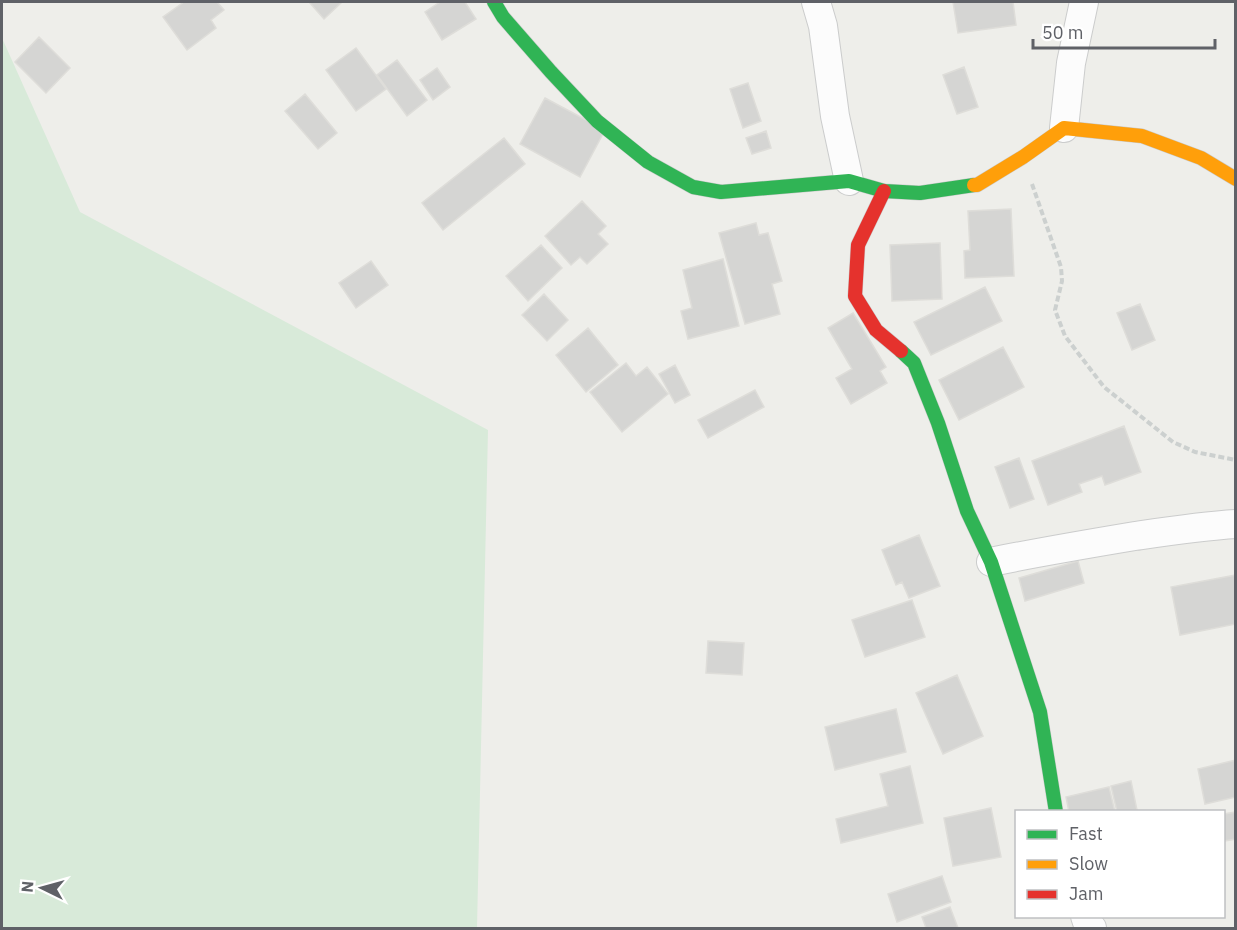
<svg xmlns="http://www.w3.org/2000/svg" width="1237" height="930" font-family="'IBM Plex Sans',sans-serif">
<rect width="100%" height="100%" fill="#eeeeea"/>
<!-- green -->
<path fill="#d8ead9" d="M2 38 80 212 488 430 477 928H2Z"/>
<!-- building -->
<path fill="#d5d5d3" stroke="#deddd9" stroke-width="1.5" d="M184 2H217L224 10 211 20 216 28 187 50 163 17Z
M309 2H342L324 19Z
M440 2H465L476 19 442 40 425 12Z
M953 2H1013L1016 25 958 33Z
M39 37 70 68 46 93 15 62Z
M356 48 386 89 356 111 326 70Z
M397 60 427 100 407 116 377 75Z
M964 67 978 107 957 114 943 75Z
M437 68 450 87 433 100 420 80Z
M748 83 761 121 743 128 730 89Z
M305 94 337 133 318 149 285 111Z
M545 98 605 130 580 177 520 144Z
M766 131 771 148 752 154 746 138Z
M504 138 525 164 443 230 422 203Z
M582 201 606 226 598 234 608 244 587 264 580 257 571 265 545 236Z
M1011 209 1014 276 965 278 964 251 970 250 968 211Z
M756 223 759 235 768 233 782 281 772 284 780 314 745 324 719 233Z
M940 243 942 299 892 301 890 245Z
M541 245 562 268 528 301 506 276Z
M723 259 739 326 688 339 681 311 692 308 683 270Z
M371 261 388 285 356 308 339 283Z
M985 287 1002 321 931 355 914 322Z
M544 294 568 320 547 341 522 315Z
M1140 304 1155 340 1132 350 1117 313Z
M853 313 886 367 880 371 887 383 851 404 836 378 852 369 828 328Z
M588 328 618 365 586 392 556 355Z
M1003 347 1024 387 959 420 939 380Z
M626 363 636 376 647 367 668 394 622 432 590 392Z
M675 365 690 395 675 403 659 374Z
M755 390 764 407 708 438 698 420Z
M1124 426 1141 472 1105 485 1102 476 1079 484 1082 492 1048 505 1032 461Z
M1019 458 1034 499 1010 508 995 467Z
M919 535 940 586 909 598 902 582 896 585 882 550Z
M1078 561 1084 583 1025 601 1019 578Z
M1236 575V624L1180 635 1171 587Z
M912 600 925 637 865 657 852 620Z
M708 641 744 643 742 675 706 673Z
M957 675 983 736 943 754 916 693Z
M896 709 906 752 835 770 825 727Z
M1236 760V797L1205 804 1198 769Z
M910 766 923 823 841 843 836 819 888 806 880 774Z
M1131 781 1137 810 1117 812 1111 786Z
M1109 787 1115 812H1069L1066 797Z
M991 808 1001 857 953 866 944 818Z
M1236 812V839L1224 841V814Z
M942 876 951 902 897 922 888 894Z
M950 907 958 928H926L922 917Z"/>
<g fill="none" stroke-linecap="round" stroke-linejoin="round">
<defs>
<path id="street" d="M816 2 823 26 835 116 849 181
M1064 128 1071 63 1084 2
M991 562C1039 552 1087 544 1135 536 1169 531 1202 526 1236 524
M1085 916 1087 922 1092 928"/>
<path id="fast" d="M494 2 503 17 551 72 597 121 648 162 693 187 721 192 849 181 884 191 920 193 974 185
M901 351 914 363 938 423 967 511 991 562 1040 712 1056 812"/>
<path id="slow" d="M974 185H977L1023 157 1064 128 1142 136 1201 158 1236 179"/>
<path id="jam" d="M884 191 858 245 855 296 876 330 901 351"/>
</defs>
<!-- street casing -->
<use href="#street" stroke="#cbcccc" stroke-width="30"/>
<!-- fast casing -->
<use href="#fast" stroke="#cacaca" stroke-width="15"/>
<!-- slow casing -->
<use href="#slow" stroke="#cacaca" stroke-width="15"/>
<!-- jam casing -->
<use href="#jam" stroke="#cacaca" stroke-width="15"/>
<!-- path -->
<path stroke="#ccd0cf" stroke-width="4" stroke-dasharray="6 3" stroke-linecap="butt" d="M1032 184 1061 267 1062 281 1055 310 1065 336 1104 387 1173 442 1195 452 1236 460"/>
<!-- street -->
<use href="#street" stroke="#fcfcfc" stroke-width="28"/>
<!-- fast -->
<use href="#fast" stroke="#30b455" stroke-width="14"/>
<!-- slow -->
<use href="#slow" stroke="#ff9f0a" stroke-width="14"/>
<!-- jam -->
<use href="#jam" stroke="#e5322d" stroke-width="14"/>
</g>
<!-- border -->
<rect width="1237" height="930" fill="none" stroke="#5f6167" stroke-width="6"/>
<!-- legend -->
<rect x="1015" y="810" width="210" height="108" fill="#ffffff" stroke="#bfc0c2" stroke-width="1.5"/>
<rect x="1027" y="830" width="30" height="9" fill="#30b455" stroke="#bfc0c2" stroke-width="1.5"/>
<text x="1069" y="840" font-size="18" fill="#5f6167">Fast</text>
<rect x="1027" y="860" width="30" height="9" fill="#ff9f0a" stroke="#bfc0c2" stroke-width="1.5"/>
<text x="1069" y="870" font-size="18" fill="#5f6167">Slow</text>
<rect x="1027" y="890" width="30" height="9" fill="#e5322d" stroke="#bfc0c2" stroke-width="1.5"/>
<text x="1069" y="900" font-size="18" fill="#5f6167">Jam</text>
<!-- north arrow -->
<g transform="translate(42 888) rotate(275)" stroke="#ffffff" stroke-width="4.5" paint-order="stroke">
<path d="M0-4.5L10 22L0 15L-10 22Z" fill="#5f6167"/>
<text y="-9" font-size="16" font-weight="bold" text-anchor="middle" fill="#5f6167">N</text>
</g>
<!-- scale -->
<path d="M1033 39v9h182v-9" fill="none" stroke="#5f6167" stroke-width="3"/>
<text x="1042" y="39" font-size="18" fill="#5f6167" stroke="#ffffff" stroke-width="4.5" paint-order="stroke">50 m</text>
</svg>
